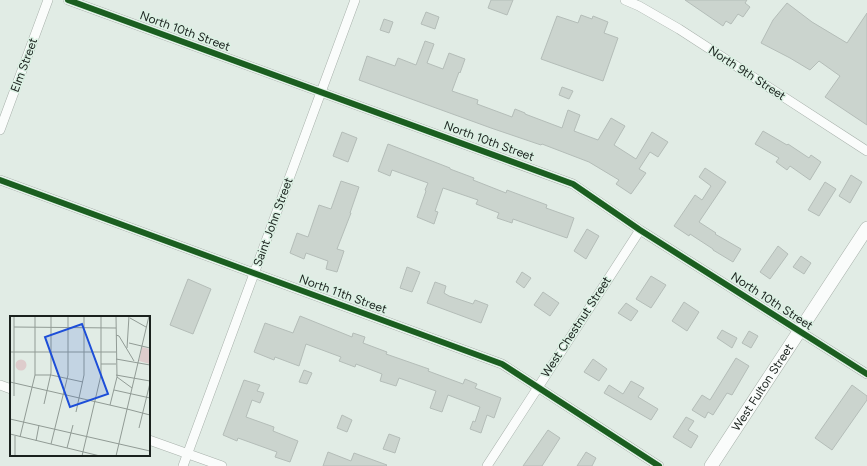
<svg xmlns="http://www.w3.org/2000/svg" width="867" height="466" font-family="Figtree,sans-serif">
<rect width="100%" height="100%" fill="#e1ece5"/>
<!-- building -->
<path fill="#cbd4ce" stroke="#b4bdb8" d="M491 0H513L507 15 488 8Z
M685 0H747L745 3 750 7 743 17 738 14 731 24 726 21 723 26Z
M787 3 812 22 847 43 867 13V125L825 97 840 76 819 61 810 70 790 58 761 43 773 20Z
M426 12 439 17 435 29 421 24Z
M581 15 592 19 593 16 608 22 604 33 618 38 603 81 541 59 557 16 578 23Z
M384 19 393 22 389 33 380 30Z
M425 41 434 44 427 63 443 69 449 53 465 59 460 73 459 72 452 91 478 100 477 104 512 117 515 109 525 113V114L562 128 568 110 580 115 574 131 598 140 611 118 625 126 614 145 636 159 652 132 668 142 658 157 650 152 639 169 646 173 631 194 616 184 619 180 589 162 542 144 541 145 491 128 359 80 367 56 395 66 398 58 416 65Z
M562 87 573 91 569 99 559 95Z
M763 131 787 145 788 144 809 158 811 155 821 162 810 180 790 166 787 170 776 162 779 158 755 144Z
M342 132 357 138 348 162 333 156Z
M388 144 450 168V169L474 178 473 180 506 193 507 190 547 205 546 208 574 218 567 238 513 219 512 223 497 218 499 213 476 204 478 200 443 188 435 211 438 212 434 224 417 217 426 191 425 190 428 183 392 170 390 176 378 171Z
M705 168 726 182 699 222 716 233 715 234 741 249 733 262 713 250V249L690 234 689 236 674 226 695 195 702 200 711 186 699 177Z
M851 175 862 182 850 203 839 196Z
M341 181 359 187 350 213H351L337 249 344 251 337 272 326 269 328 261 306 253 304 259 290 253 297 233 308 237 319 205 331 209Z
M825 182 836 189 819 216 808 210Z
M587 229 599 236 586 259 574 251Z
M778 246 788 254 770 279 760 272Z
M801 256 811 263 804 274 793 267Z
M407 267 420 272 412 292 400 288Z
M522 272 531 278 524 288 516 282Z
M651 276 666 285 651 308 636 299Z
M188 279 211 289 193 334 170 325Z
M435 282 446 286 444 293 449 296 473 304 475 300 488 305 481 323 427 303Z
M543 292 559 303 550 316 534 305Z
M684 302 699 312 687 331 672 321Z
M626 303 638 311 631 321 618 313Z
M300 316 352 337 353 333 365 337 363 343 387 352 386 354 429 369 428 371 463 384 465 379 477 384 475 388 501 398 494 418 487 415 481 433 470 429 473 421 475 422 480 407 448 395 442 412 430 408 436 391 399 378 396 386 380 381 382 374 356 364 355 367 339 361 341 357 306 344 299 366 275 357 274 360 254 352 265 323 293 333Z
M722 330 737 338 732 348 717 338Z
M749 331 758 336 751 348 742 343Z
M736 358 749 366 732 395 727 393 713 415 708 412 705 418 692 410 702 395 710 400Z
M593 359 607 369 599 381 584 372Z
M304 370 312 373 307 384 299 382Z
M244 380 260 385 257 391 264 393 260 403 252 400 246 417 274 427 273 431 298 441 290 462 275 457 277 452 238 438 237 441 223 435Z
M631 381 644 388 638 397 658 409 651 420 604 393 609 385 623 394Z
M852 385 867 396V400L832 450 815 438Z
M342 415 352 420 347 432 337 428Z
M686 417 694 421 688 430 698 436 691 448 673 437Z
M548 430 560 438 542 466H523Z
M389 434 400 438 395 453 383 449Z
M328 452 351 461 354 453 387 465 386 466H323Z
M586 452 596 458 592 466H577Z"/>
<g fill="none" stroke-linecap="round" stroke-linejoin="round">
<defs>
<path id="street" d="M68 0 573 184 640 230 867 374
M625 0 639 6 679 29 867 151
M0 130 48 0
M0 180 502 364 659 466
M0 385 11 389
M149 440 222 466
M183 466 355 0
M487 466 640 230"/>
<g id="secondary">
<path id="s1" d="M711 466 867 228"/>
</g>
</defs>
<!-- street casing -->
<use href="#street" stroke="#a8b1ab" stroke-width="10"/>
<!-- secondary casing -->
<use href="#secondary" stroke="#a8b1ab" stroke-width="14"/>
<!-- street -->
<use href="#street" stroke="#fafcfb" stroke-width="9"/>
<!-- secondary -->
<use href="#secondary" stroke="#fafcfb" stroke-width="13"/>
<defs>
<path id="cycleway" d="M68 0 573 184 640 230 867 374
M0 180 502 364 659 466"/>
</defs>
<!-- cycleway casing -->
<use href="#cycleway" stroke="#dcf1e4" stroke-width="8"/>
<!-- cycleway -->
<use href="#cycleway" stroke="#1b5e20" stroke-width="6"/>
</g>
<g text-anchor="middle" stroke-width="3" stroke-linejoin="round" paint-order="stroke">
<!-- street labels -->
<g font-size="12" fill="#1a211d" stroke="#dcf1e4">
<text transform="translate(185 31) rotate(20)" y="4">North 10th Street</text>
<text transform="translate(24 65) rotate(-70)" y="4">Elm Street</text>
<text transform="translate(747 73) rotate(33)" y="4">North 9th Street</text>
<text transform="translate(489 141) rotate(20)" y="4">North 10th Street</text>
<text transform="translate(273 222) rotate(-70)" y="4">Saint John Street</text>
<text transform="translate(343 294) rotate(20)" y="4">North 11th Street</text>
<text transform="translate(772 301) rotate(33)" y="4">North 10th Street</text>
<text transform="translate(576 327) rotate(-57)" y="4">West Chestnut Street</text>
<text dy="4" stroke="none"><textPath href="#s1" startOffset="94">West Fulton Street</textPath></text>
</g>
</g>
<!-- overview -->
<g transform="translate(10 316)">
<rect width="140" height="140" fill="#e1ece5"/>
<path d="M132 31 140 33V48L129 45ZM5.5 49a5.5 5.5 0 1 1 11 0a5.5 5.5 0 1 1-11 0Z" fill="#decccc"/>
<path fill="none" stroke="#919b95" stroke-width="1" d="M120 2 136 11M4 11 106 12M106 19 109 20 124 45M119 27 140 32M117 32 119 0M0 36H106M106 43 140 49M91 48H106M25 59H41L73 66M106 59 140 65M107 61 122 72M0 66 117 93M104 74 140 82M4 80V0M34 88 41 57V0M100 89 107 61 106 0M117 93 140 99M66 96 74 59V0M0 103 140 135M129 112 140 67M0 118 90 140M5 120V140M10 121 25 59V0M26 125 29 109M41 128 58 59V0M57 132 63 109M72 140 91 59V0M106 140 139 0"/>
<path fill="#1d4ed8" fill-opacity="0.15" stroke="#1d4ed8" stroke-width="2" d="M72 8 98 78 60 91 35 21Z"/>
<rect width="140" height="140" fill="none" stroke="#1a211d" stroke-width="2"/>
</g>
</svg>
